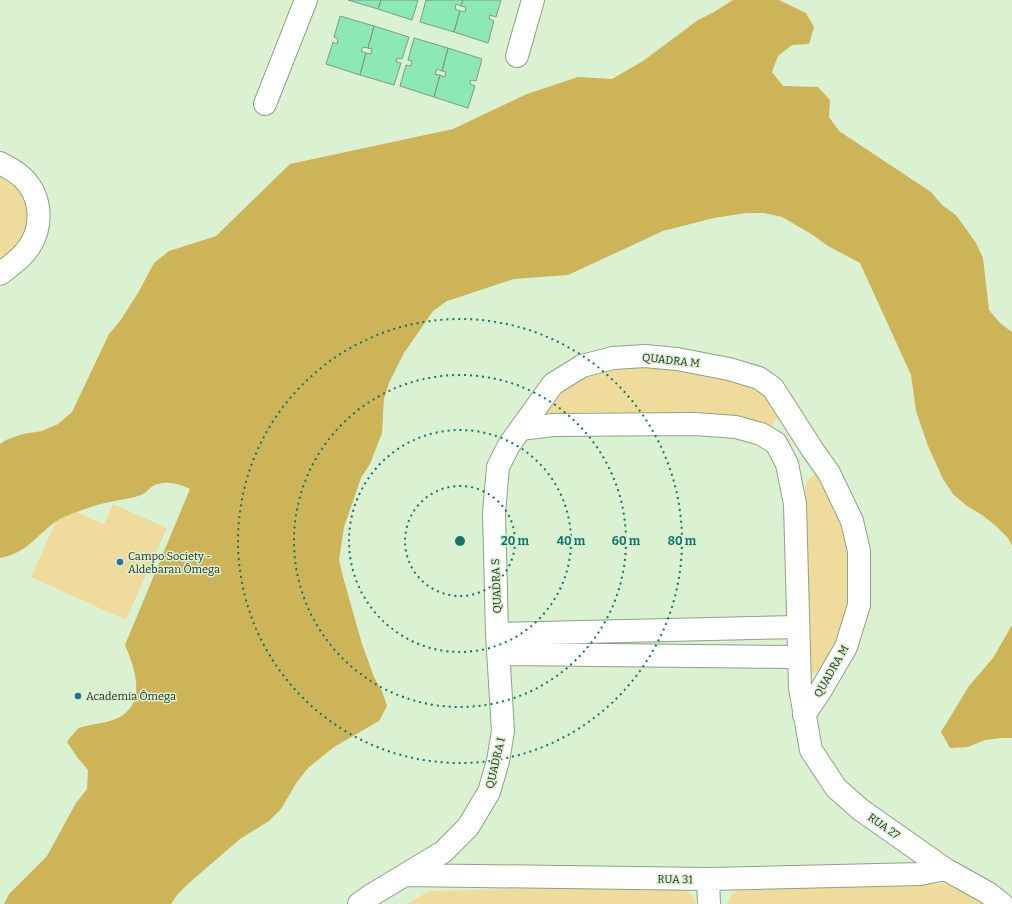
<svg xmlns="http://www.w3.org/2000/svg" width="1012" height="904" font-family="Bitter,serif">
<rect width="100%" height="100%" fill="#dbf2d2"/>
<!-- green -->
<path fill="#efdc9c" d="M0 172 25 192 30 231 0 265Z
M631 364C661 368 748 373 768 395 772 401 776 408 779 414L771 428 709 415 588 412 542 419 565 389 588 373Z
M815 474C817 476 821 477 823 479 827 483 831 497 834 504 842 521 849 539 851 559 854 594 843 662 806 678L805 492 807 480Z
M113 504 167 528 126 620 31 577 63 506 104 524Z
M962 884 993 904H727L731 896 743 886Z
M625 886 685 888 694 898 696 904H407L429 891Z"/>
<!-- forest -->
<path fill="#ceb458" d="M733 0H779L806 13 814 27 809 44 792 45 778 56 772 72 783 86 818 87 830 100 829 117 839 131 931 192 942 205 956 215 976 243 983 258 989 310 1000 323 1012 332V546L1008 538 996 526 982 515 967 506 953 494 943 479 928 446 916 411 911 375 860 263 828 246 813 235 782 217 764 213H747L714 218 663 231 568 275 514 279 447 301 433 311 404 353 389 383 384 399 382 433 370 464 361 478 344 527 339 560 343 577 362 644 374 677 382 691 387 706 379 721 334 747 308 768 297 782 281 809 269 821 240 839 189 883 177 895 171 904H4L9 894 47 856 76 803 87 789 88 770 77 757 67 742C70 738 75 731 79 728 89 724 102 724 113 720 148 707 136 671 125 645L190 489C180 484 169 481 158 484 152 485 148 491 143 494 132 499 121 499 110 502 101 503 66 515 58 520 37 534 28 553 0 558V444L6 440 23 434 42 431 58 424 72 412 109 334 120 321 138 293 154 263 169 251 216 236 290 164 453 129 527 94 578 77 612 79 643 61 698 20 714 12Z
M1012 625V738H1002L985 740 968 747 950 748 941 732 969 686 993 658Z"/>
<!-- building -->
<path fill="#8ce8b4" stroke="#7b9d88" d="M348 0H381L378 9Z
M381 0H418L412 20 378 9Z
M426 0 430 1 431 0H463L461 6 456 4 455 9 460 11 454 32 420 22Z
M463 0H501L496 17 490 15 489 19 494 21 488 43 454 32 460 11 465 12 466 7 461 6Z
M340 16 374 26 368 48 363 47 361 51 366 53 360 75 326 64 333 42 337 44 338 39 334 37Z
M374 26 409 37 402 59 397 58 396 62 401 63 394 85 360 75 366 53 371 54 372 49 368 48Z
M414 38 448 48 442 71 437 69 435 74 440 75 434 97 400 86 406 65 411 66 412 61 408 60Z
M448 48 482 59 476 81 471 80 470 84 475 86 468 108 434 97 440 75 445 77 446 72 442 71Z"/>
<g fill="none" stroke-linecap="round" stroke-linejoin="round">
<defs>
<path id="minor" d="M517 56 533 0
M265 104 306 0
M0 163C8 167 17 172 23 178 41 196 43 223 31 244 24 257 11 265 0 274
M521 429 553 425 695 424 736 427 761 434 776 443 787 464 795 504 800 688 811 750 836 788 861 810 945 869 988 893 1002 904
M497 634 797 627
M499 654 798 657
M405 875 708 879 920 874 945 869
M708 879 709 904
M359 904 370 896 443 852 468 827 489 792 498 761 503 731 497 634 494 513 498 467 509 445 553 384 582 366 613 358 645 356 677 359 729 369 759 378 773 388 812 449 829 473 852 521 859 551V605L846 647 821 690 804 715"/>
</defs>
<!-- minor casing -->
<use href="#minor" stroke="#8da284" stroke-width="24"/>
<!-- minor -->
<use href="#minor" stroke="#fff" stroke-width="22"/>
</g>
<!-- distance rings -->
<g fill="none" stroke="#0f766e" stroke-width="2" stroke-dasharray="2 4">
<circle cx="460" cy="541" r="55"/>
<circle cx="460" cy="541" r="111"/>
<circle cx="460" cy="541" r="166"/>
<circle cx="460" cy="541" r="222"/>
</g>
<!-- markers -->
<g fill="#2670a3" stroke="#dbf2d2" stroke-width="1.5">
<circle cx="120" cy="562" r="4"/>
<circle cx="78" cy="696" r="4"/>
</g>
<g text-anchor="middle" stroke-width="3" stroke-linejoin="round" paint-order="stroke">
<!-- street labels -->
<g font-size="11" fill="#252e22" stroke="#dbf2d2">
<text transform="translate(671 360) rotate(6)" y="4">QUADRA M</text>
<text transform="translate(496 586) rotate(-92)" y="4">QUADRA S</text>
<text transform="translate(831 671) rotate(-60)" y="4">QUADRA M</text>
<text transform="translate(495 763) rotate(-77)" y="4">QUADRA I</text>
<text transform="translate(884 826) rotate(35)" y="4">RUA 27</text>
<text transform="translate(675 879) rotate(1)" y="4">RUA 31</text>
</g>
<!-- poi labels -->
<g font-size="11" fill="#252e22" stroke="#dbf2d2" text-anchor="start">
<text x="128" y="560">Campo Society -<tspan x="128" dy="13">Aldebaran Ômega</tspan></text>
<text x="86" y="700">Academia Ômega</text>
</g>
</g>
<circle cx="460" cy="541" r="6" fill="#0f766e" stroke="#dbf2d2" stroke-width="2"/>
<g font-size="12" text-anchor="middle" font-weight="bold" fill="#0f766e" stroke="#dbf2d2" stroke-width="3" stroke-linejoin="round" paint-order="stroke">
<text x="515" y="545">20 m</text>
<text x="571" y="545">40 m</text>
<text x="626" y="545">60 m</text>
<text x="682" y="545">80 m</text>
</g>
</svg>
